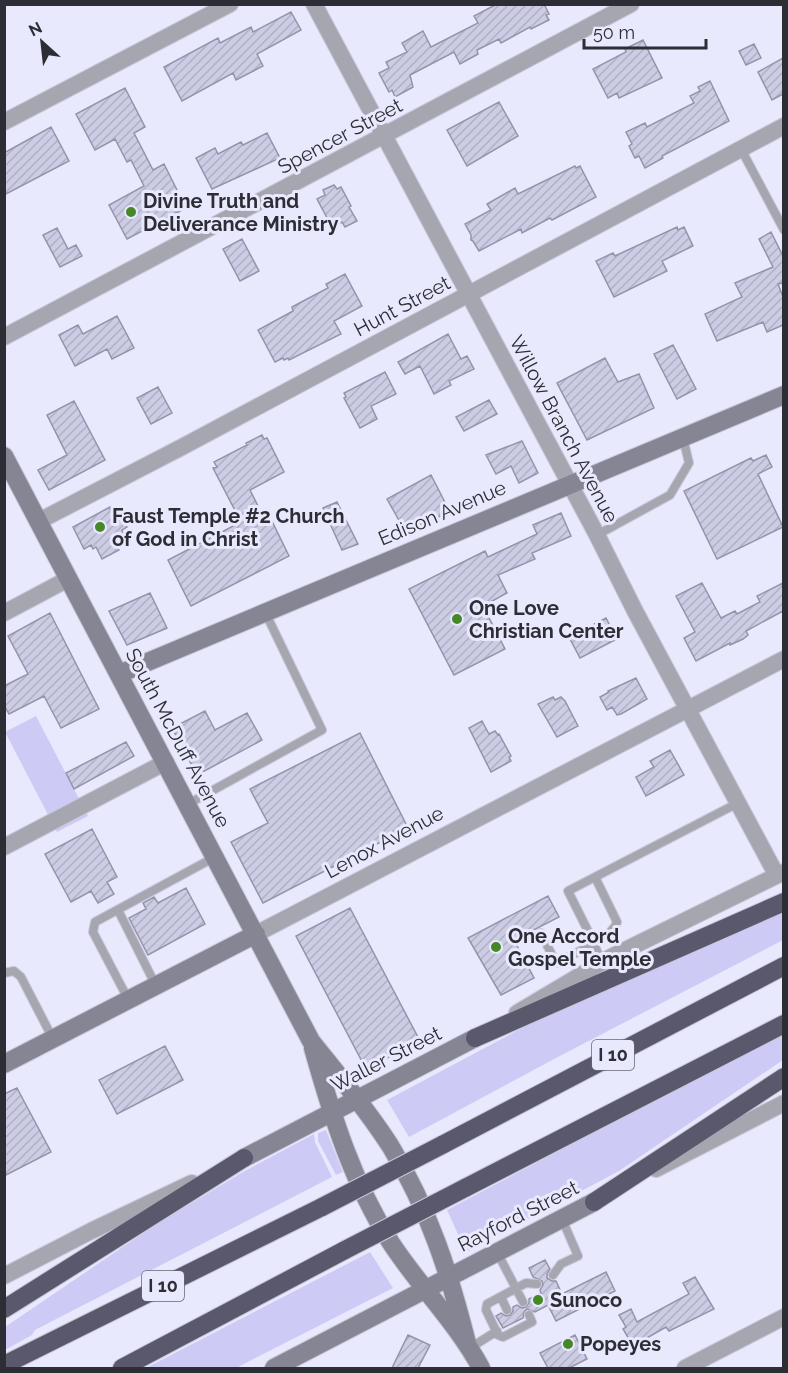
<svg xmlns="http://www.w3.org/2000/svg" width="788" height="1373" font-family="Raleway,sans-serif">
<defs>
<pattern id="building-hatch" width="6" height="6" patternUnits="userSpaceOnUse" patternTransform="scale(1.5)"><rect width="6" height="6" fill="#cdcce5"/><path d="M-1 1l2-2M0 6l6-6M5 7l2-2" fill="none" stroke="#b0b0c5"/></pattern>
</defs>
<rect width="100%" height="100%" fill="#e9e9fd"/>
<!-- green -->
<path fill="#cdcbf5" d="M36 716 88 816 57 832 5 732Z
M783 909V940L556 1058 409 1137 387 1100 541 1018Z
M783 1033V1060L619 1171 466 1252 447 1210Z
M326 1130 343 1172 336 1175 318 1141V1133Z
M314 1134 315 1142 332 1177 35 1330 32 1335 5 1350V1327L155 1225 243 1172Z
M370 1252 393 1288 236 1368H146Z"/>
<!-- building -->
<path fill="url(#building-hatch)" stroke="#9493aa" stroke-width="1.5" d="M497 4H544L549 14 546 15 549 20 531 29 530 27 501 43 499 39 477 50 478 54 460 64 454 52 410 75 413 87 395 97 392 90 389 92 379 73 389 68 386 62 407 52 402 43 423 31 431 47 478 23 474 16Z
M291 12 301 30 257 54 263 66 236 80 233 73 182 101 164 67 218 38 220 43 251 27 253 32Z
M643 40 662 78 619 98 617 93 608 98 593 69 626 52 625 49Z
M754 44 761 58 746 65 739 51Z
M783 58V94L772 100 758 72Z
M710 81 729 121 662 156 663 158 645 168 639 156 635 158 629 146 632 144 626 132 645 123 647 127 694 103 690 96 700 91 698 87Z
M125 88 145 127 134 133 153 170 164 164 186 208 127 239 109 205 144 186 131 160 127 162 115 139 95 150 76 114Z
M499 102 518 136 467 166 447 130Z
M51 127 69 161 4 195V153Z
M267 133 280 158 212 189 196 158 215 148 218 154 241 142 243 145Z
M575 166 576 168 580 166 596 197 552 220 550 218 522 233 521 229 479 251 473 241 471 240V235L465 224 491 210 487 204 515 188 518 194Z
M334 185 337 189 341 187 351 206 349 207 357 221 345 227 342 222 332 227 317 199 325 195 323 190Z
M677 227 678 230 684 227 693 246 662 261 667 271 614 297 596 261 613 253 615 256Z
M57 228 68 249 76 245 82 256 60 267 43 235Z
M771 232 783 256V286L782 283 778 284 783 297V325L767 332 763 322 717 341 705 314 742 297 735 283 773 267 759 239Z
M242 239 259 271 240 281 223 249Z
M345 274 362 306 334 321 341 334 289 360 288 358 284 360 283 358 275 362 258 330 293 311 292 307 328 288 326 284Z
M117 316 134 348 112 359 107 349 75 366 59 335 78 325 83 334Z
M448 334 461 359 467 356 474 369 449 381 451 385 434 394 420 366 405 374 398 362Z
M673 345 696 389 677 399 654 354Z
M605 358 618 382 639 374 654 408 587 440 557 383Z
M385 372 396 394 371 406 377 419 360 428 344 398 346 397 344 393Z
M158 387 172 413 151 424 137 398Z
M489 400 497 414 464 431 456 417Z
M74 401 105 460 49 490 38 470 67 455 47 415Z
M262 435 264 439 267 438 284 472 250 490 261 512 266 509 289 556 191 606 168 560 241 522 213 468 217 467 214 462 247 445 246 443Z
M522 441 538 473 519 483 511 466 496 474 486 455Z
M766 455 772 467 758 474 783 527 717 559 684 491 751 458 753 461Z
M431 475 450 512 405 531 387 499Z
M337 502 358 544 342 550 323 508Z
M116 506 127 527 122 530 123 533 113 538 119 550 102 559 96 547 93 549 91 545 84 549 73 527 110 507V509Z
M561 513 571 536 532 553 535 559 498 575 507 593 483 606 505 649 454 675 409 589 485 551 488 557 537 534 533 525Z
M702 583 721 618 735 611 737 614 760 602 757 596 783 583V611L746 631 748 635 743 639 730 645V643L696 661 684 638 695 632 676 596Z
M150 593 167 628 127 645 109 611Z
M50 613 99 709 61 728 44 696 9 714 4 705V686L28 674 8 636Z
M606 618 617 639 580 658 569 637Z
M636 678 647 699 621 714 617 715 612 707 607 710 600 697 609 692 608 691Z
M553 697 555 700 561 697 565 701 578 726 557 737 538 704Z
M205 711 215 730 247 713 262 740 197 775 172 728Z
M482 721 489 734 495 731 498 735 499 734 511 756 509 757 511 761 491 772 469 728Z
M360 733 408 828 263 903 231 842 268 823 250 789Z
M126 742 134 756 74 789 66 773Z
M670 750 684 775 646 796 636 777 654 767 650 761Z
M92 829 117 877 107 882 114 894 98 903 91 891 71 902 45 854Z
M186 888 205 924 148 955 129 918 146 909 143 903 154 897 158 903Z
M548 896 559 917 514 940 534 978 501 995 468 938Z
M350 908 420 1041 366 1069 296 936Z
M165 1046 183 1080 117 1114 99 1080Z
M17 1088 51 1152 4 1176V1094Z
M545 1260 550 1269 547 1274V1278L552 1281H556L562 1294 606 1272 615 1291 556 1321 548 1305 535 1312 527 1309 524 1312 523 1318 503 1328 496 1316 501 1313 506 1316 510 1315 513 1311V1307L517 1305 522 1308 526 1307 529 1303V1299L541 1293 540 1290 543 1285 542 1281 533 1277 529 1268Z
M695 1277 714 1309 669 1331 666 1327 633 1346 623 1329 626 1327 619 1315 631 1309 637 1322 689 1294 683 1283Z
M408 1335 430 1345 418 1368H392Z
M575 1335 587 1359 569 1368H548L540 1353Z"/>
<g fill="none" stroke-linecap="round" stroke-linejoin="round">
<defs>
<path id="lane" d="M741 149 784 230
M597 535 670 495 689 463 683 438
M188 804 322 730 265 612
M595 877 738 803
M118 910 156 986
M541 933 556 963C572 954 612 939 617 922L595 877 568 891 591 937C595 946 598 954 602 962
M4 973 14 971 21 977 53 1039
M128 999 93 932 95 922 215 857
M497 1252 523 1302
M553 1275 561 1264 578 1256 562 1219
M501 1297 507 1310
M529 1315 532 1322 503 1337 498 1335 486 1310 487 1304 526 1283 537 1284
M470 1348 497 1331"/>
<path id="street" d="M314 4 597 535 635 611 776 874
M4 122 230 4
M4 337 631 4
M39 521 182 447 784 126
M4 613 68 579
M4 847 166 762
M256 934 784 659
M517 1013 611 957 784 872
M656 1169 784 1103
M4 1276 91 1231 192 1183
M685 1368 784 1317"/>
<path id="secondary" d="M4 456 311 1041C338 1075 367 1109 391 1147 429 1210 449 1272 467 1343
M119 674 784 395
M313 1048C332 1116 353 1183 391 1243 419 1286 457 1323 481 1368
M4 1064 256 934
M244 1158 475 1038
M274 1368 594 1202"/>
<path id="highway" d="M475 1038 784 902
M442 1145 784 966
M465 1188 784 1024
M594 1202 784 1077
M4 1309 244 1158
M4 1365 322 1207
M122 1368 345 1250"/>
</defs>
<!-- lane casing -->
<use href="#lane" stroke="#c7c7d9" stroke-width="10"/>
<!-- street casing -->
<use href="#street" stroke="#c7c7d9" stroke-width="18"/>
<!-- secondary casing -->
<use href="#secondary" stroke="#c7c7d9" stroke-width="20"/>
<!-- highway casing -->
<use href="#highway" stroke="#c7c7d9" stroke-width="20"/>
<!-- lane -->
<use href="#lane" stroke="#a6a6b1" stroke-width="8"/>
<!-- street -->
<use href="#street" stroke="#a6a6b1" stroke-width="16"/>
<!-- secondary -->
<use href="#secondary" stroke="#858594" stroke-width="18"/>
<!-- highway -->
<use href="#highway" stroke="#5a586d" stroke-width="18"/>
<defs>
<path id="highway-bridge" d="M322 1207 442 1145
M345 1250 465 1188"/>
</defs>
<!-- highway-bridge casing -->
<use href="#highway-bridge" stroke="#c7c7d9" stroke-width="20" stroke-linecap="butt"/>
<!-- highway-bridge -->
<use href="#highway-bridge" stroke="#5a586d" stroke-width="18"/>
</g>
<!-- markers -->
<g fill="#468729" stroke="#e9e9fd" stroke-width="2">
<circle cx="131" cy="212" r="6"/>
<circle cx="100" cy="527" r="6"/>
<circle cx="457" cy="619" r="6"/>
<circle cx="496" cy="947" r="6"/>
<circle cx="538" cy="1300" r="6"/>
<circle cx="568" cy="1344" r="6"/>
</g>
<g text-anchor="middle" stroke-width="6" stroke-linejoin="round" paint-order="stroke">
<!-- shield labels -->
<g fill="#e9e9fd" stroke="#656572" stroke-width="1.5">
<rect x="592" y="1040" width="42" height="30" rx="4.5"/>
<rect x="142" y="1271" width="42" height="30" rx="4.5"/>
</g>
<g font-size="18" font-weight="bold" fill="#2d2d36">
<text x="613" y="1061">I 10</text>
<text x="163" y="1292">I 10</text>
</g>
<!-- street labels -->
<g font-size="20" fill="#2d2d36" stroke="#e9e9fd">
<text transform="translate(340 136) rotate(-28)" y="7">Spencer Street</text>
<text transform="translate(402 306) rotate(-28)" y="7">Hunt Street</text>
<text transform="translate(564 429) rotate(62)" y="7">Willow Branch Avenue</text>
<text transform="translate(442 513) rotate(-23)" y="7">Edison Avenue</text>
<text transform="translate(178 738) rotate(62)" y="7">South McDuff Avenue</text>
<text transform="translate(384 842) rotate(-28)" y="7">Lenox Avenue</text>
<text transform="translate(386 1059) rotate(-27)" y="7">Waller Street</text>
<text transform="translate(518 1216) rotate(-27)" y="7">Rayford Street</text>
</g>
<!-- poi labels -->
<g font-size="20" font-weight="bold" fill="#2d2d36" stroke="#e9e9fd" text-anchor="start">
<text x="143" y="208">Divine Truth and<tspan x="143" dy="23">Deliverance Ministry</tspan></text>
<text x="112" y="523">Faust Temple #2 Church<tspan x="112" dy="23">of God in Christ</tspan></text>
<text x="469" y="615">One Love<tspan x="469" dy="23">Christian Center</tspan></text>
<text x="508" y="943">One Accord<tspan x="508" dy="23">Gospel Temple</tspan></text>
<text x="550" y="1307">Sunoco</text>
<text x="580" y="1351">Popeyes</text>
</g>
</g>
<!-- border -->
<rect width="788" height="1373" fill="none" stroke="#2d2d36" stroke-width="12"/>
<!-- north arrow -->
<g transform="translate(42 42) rotate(333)" stroke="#e9e9fd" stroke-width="4.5" paint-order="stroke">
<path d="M0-4.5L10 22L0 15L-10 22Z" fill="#2d2d36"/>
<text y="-9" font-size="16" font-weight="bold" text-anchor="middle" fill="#2d2d36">N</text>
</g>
<!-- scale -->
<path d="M584 39v9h122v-9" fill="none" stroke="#2d2d36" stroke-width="3"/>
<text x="593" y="39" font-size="18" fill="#2d2d36" stroke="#e9e9fd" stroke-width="4.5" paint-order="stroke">50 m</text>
</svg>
